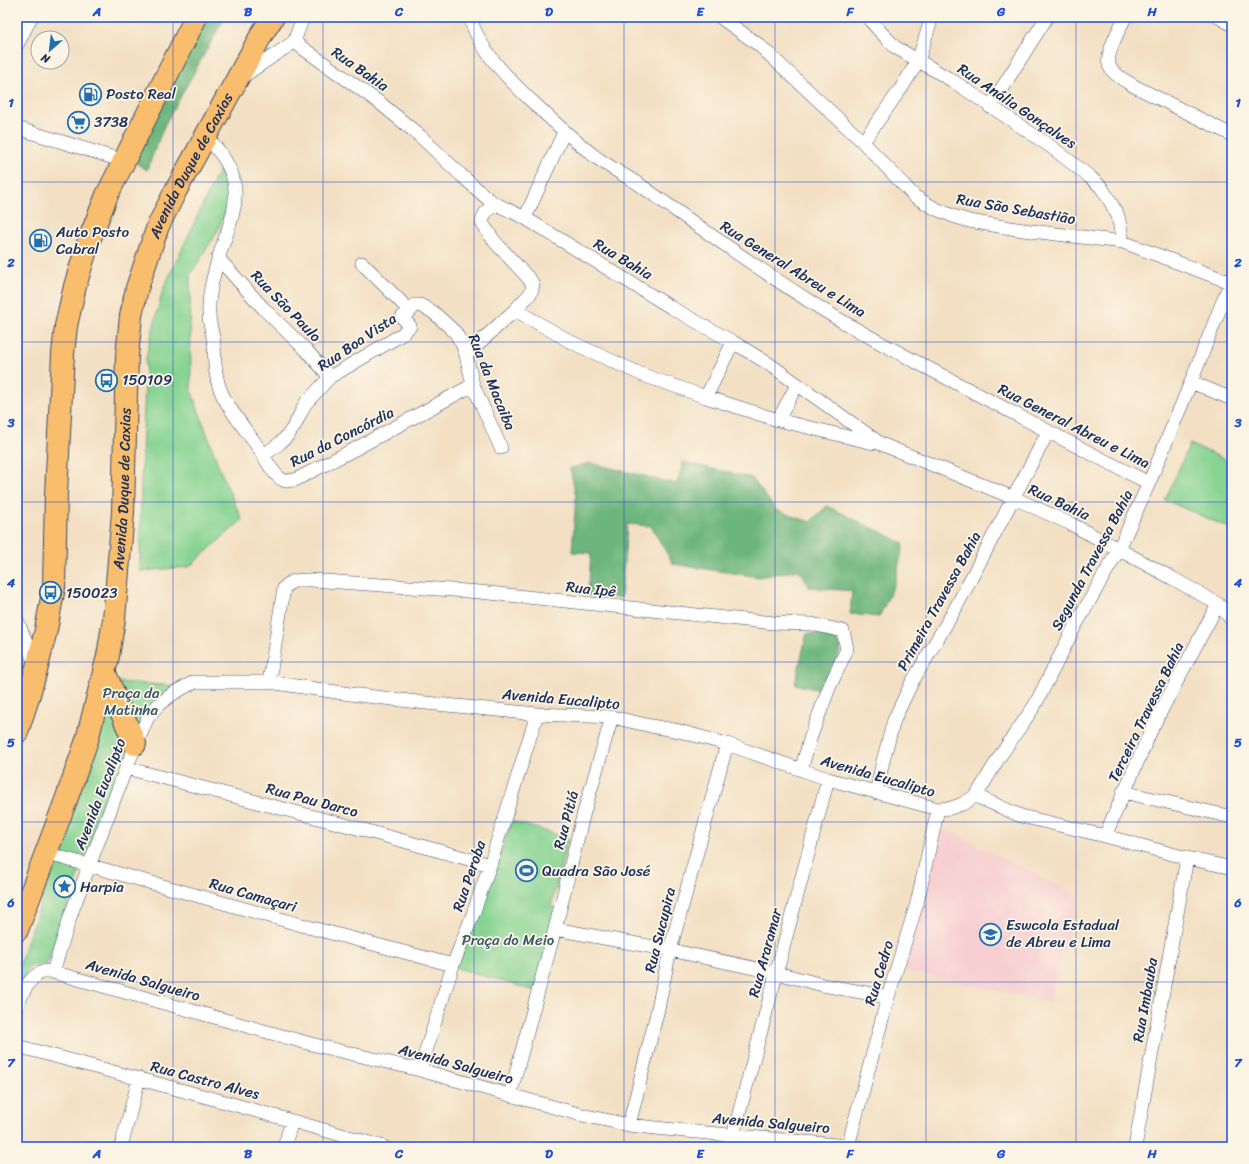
<svg xmlns="http://www.w3.org/2000/svg" width="1249" height="1164" font-family="Sriracha,sans-serif">
<rect width="100%" height="100%" fill="#fcf5e5"/>
<filter id="ink" filterUnits="userSpaceOnUse"><feTurbulence type="fractalNoise" baseFrequency=".025" numOctaves="2"/><feDisplacementMap in="SourceGraphic" scale="8" xChannelSelector="R" yChannelSelector="G"/><feConvolveMatrix kernelMatrix="1 2 1 2 8 2 1 2 1" color-interpolation-filters="sRGB"/></filter>
<filter id="wash" filterUnits="userSpaceOnUse"><feTurbulence type="fractalNoise" baseFrequency=".012" numOctaves="4" result="noise"/><feDisplacementMap in="SourceGraphic" scale="16" xChannelSelector="R" yChannelSelector="G"/><feGaussianBlur stdDeviation="0.9" result="paint"/><feColorMatrix in="noise" values="0 0 0 0 0 0 0 0 0 0 0 0 0 0 0 0 0 1.4 0 .05"/><feComposite in="paint" operator="in"/></filter>
<g filter="url(#wash)">
<rect width="100%" height="100%" fill="#f3e0c4"/>
<!-- built -->
<path fill="#f7cfd2" d="M943 828 1079 896 1049 1002 904 971Z"/>
<!-- green -->
<path fill="#86d392" stroke="#508178" d="M222 164 239 180 217 232 190 275 191 390 220 470 242 520 189 567 140 571 141 483 146 357 163 289Z
M1190 444 1232 462V529L1165 500Z
M118 682 177 686 145 714 83 861 47 964 30 966 20 983H17V971Z
M512 821 568 838 551 907 558 909 539 992 447 965 487 893Z"/>
<!-- forest -->
<path fill="#6cb57c" stroke="#44726d" d="M202 17H225L164 126 147 170 134 162Z
M683 462 752 478 776 510 810 522 827 506 904 543 894 585 879 617 850 614 852 591 809 587 799 570 759 577 673 564 651 526 627 524 621 598 588 595 591 553 572 552 576 496 570 468 591 463 677 484Z
M807 633 835 637 841 648 824 691 795 684Z"/>
</g>
<g filter="url(#ink)">
<g fill="none" stroke-linecap="round" stroke-linejoin="round">
<defs>
<path id="street" d="M470 17C479 51 512 83 537 106 556 124 576 142 597 158 611 168 626 176 640 185 696 225 751 264 809 301 853 329 899 353 945 377 1013 413 1081 449 1149 483
M720 17 759 45 863 142 914 196 936 209 953 216 969 221 1023 230 1123 242 1232 283
M867 17 877 28 895 47 953 81 1050 146 1090 177 1101 187 1110 201 1118 216 1123 242
M1125 17C1120 29 1102 58 1111 69 1117 77 1126 81 1134 86L1232 135
M1219 17 1232 25
M294 42 380 103 420 136 461 175 489 200 496 204 525 218 672 308 733 342 769 364 881 444 1014 498 1071 524 1172 578 1218 604 1232 620
M17 45 31 17
M242 77 294 42 303 17
M990 107 1047 17
M17 128 124 161
M205 135C219 150 234 168 235 190 237 214 224 237 218 260 213 277 208 295 209 314 209 324 213 334 214 344 215 359 214 374 220 389 227 408 246 430 258 447 265 456 274 479 286 481 289 481 293 480 295 480L355 449 473 385
M863 142 902 87 918 61 932 17
M525 218 564 132
M218 258 264 309 306 350 330 377
M362 263 410 311 415 305H419L422 306 433 312 455 332 462 344 466 355 473 385 501 448
M515 310 573 343 643 375 706 397 778 420 873 443
M466 355 515 310 530 294 532 289 533 285 531 281 495 242 482 223C484 212 487 210 496 204
M1191 382 1232 399
M706 397 733 342
M778 420 797 385
M264 455 280 443 288 435 295 425 305 404 330 377 401 335 410 326 402 317 410 311
M17 620 36 666
M269 682 284 588C292 579 300 580 311 580L480 592 774 623 812 624 843 631 847 649 829 688 811 736 801 770
M126 768 353 827 490 865
M1123 792 1232 817
M876 793 883 761 894 720 911 684 955 609 1048 432
M976 796 1000 756 1035 705 1074 628 1119 549 1149 483 1191 382 1232 278
M1105 836 1153 726 1218 604
M45 853 316 929 453 965
M555 929 670 950 777 973 823 985 888 997
M53 972 71 914 126 768 148 717 159 704 174 693 194 682H269L350 694 426 703 537 714 612 717 651 726 679 731 727 744 828 779 938 809 951 808 962 804 976 796 1021 816 1105 836 1187 858 1232 868
M17 1007C22 993 31 971 49 971L311 1044 420 1070 582 1115 629 1125 665 1129 858 1147
M17 1046 225 1102 384 1147
M420 1070 453 965 473 914 490 865 537 714
M510 1095 555 929 583 816 612 717
M629 1125 657 1013 670 950 727 744
M733 1136 828 779
M848 1146 888 997 917 903 938 809
M121 1147 139 1078
M284 1147 292 1121
M1135 1147 1187 858"/>
<g id="highway">
<path d="M104 671 135 744"/>
<path d="M17 732 27 701 37 667 46 630 54 587 56 494 63 354 66 326 75 286 89 240 107 195 196 17"/>
<path id="s1" d="M17 930 66 800 87 740 108 656 114 619 123 512 127 356 131 316 137 288 158 226 175 192 263 32 273 17"/>
</g>
</defs>
<!-- street casing -->
<use href="#street" stroke="#3b4a6d" stroke-width="14"/>
<!-- highway casing -->
<use href="#highway" stroke="#3b4a6d" stroke-width="24"/>
<!-- street -->
<use href="#street" stroke="#fff" stroke-width="13"/>
<!-- highway -->
<use href="#highway" stroke="#f9be6d" stroke-width="22"/>
</g>
</g>
<!-- grid -->
<path fill="none" stroke="#1d4ed8" stroke-width="1" stroke-opacity="0.55" d="M173 17V1147M323 17V1147M474 17V1147M624 17V1147M775 17V1147M926 17V1147M1076 17V1147M17 182H1232M17 342H1232M17 502H1232M17 662H1232M17 822H1232M17 982H1232"/>
<!-- icons -->
<defs>
<symbol id="fuel-ring" viewBox="-11 -11 22 22"><circle r="9.5" fill="#fcf5e5" stroke="#1f6fb2" stroke-width="1.5"/><path d="M-5.5-6h7V0h2V4h1.3V-2.5L3-4.5l.8-.8L6-3V5H2.5V1h-1V6h-7ZM-4.2-4.7v3.2H.2V-4.7Z" fill="#1f6fb2"/></symbol>
<symbol id="supermarket-ring" viewBox="-11 -11 22 22"><circle r="9.5" fill="#fcf5e5" stroke="#1f6fb2" stroke-width="1.5"/><path d="M-6-5.5h2.5l.6 2H6L4.5 2H-2.5L-4.4-4H-6ZM-1.5 3.2a1.3 1.3 0 1 0 .1 0ZM3 3.2a1.3 1.3 0 1 0 .1 0Z" fill="#1f6fb2"/></symbol>
<symbol id="bus-ring" viewBox="-11 -11 22 22"><circle r="9.5" fill="#fcf5e5" stroke="#1f6fb2" stroke-width="1.5"/><path d="M-5-6H5V4H4V6H2V4H-2V6H-4V4H-5ZM-3.5-4V0h7V-4ZM-3.5 1.2v1.5H-2V1.2ZM2 1.2v1.5H3.5V1.2Z" fill="#1f6fb2"/></symbol>
<symbol id="stadium-ring" viewBox="-11 -11 22 22"><circle r="9.5" fill="#fcf5e5" stroke="#1f6fb2" stroke-width="1.5"/><path d="M0-5a6.5 5 0 1 0 0 10a6.5 5 0 1 0 0-10ZM-3.5-1.8h7v3.6h-7Z" fill="#1f6fb2"/></symbol>
<symbol id="sight-ring" viewBox="-11 -11 22 22"><circle r="9.5" fill="#fcf5e5" stroke="#1f6fb2" stroke-width="1.5"/><path d="M0-6L1.8-2.2L6-1.7L2.9 1.2L3.7 5.4L0 3.3L-3.7 5.4L-2.9 1.2L-6-1.7L-1.8-2.2Z" fill="#1f6fb2"/></symbol>
<symbol id="school-ring" viewBox="-11 -11 22 22"><circle r="9.5" fill="#fcf5e5" stroke="#1f6fb2" stroke-width="1.5"/><path d="M0-5L7-2L0 1L-7-2ZM-4 1L0 2.5L4 1V4Q0 6-4 4Z" fill="#1f6fb2"/></symbol>
</defs>
<g fill-rule="evenodd">
<use href="#fuel-ring" x="78" y="82" width="25" height="25"/>
<use href="#supermarket-ring" x="66" y="110" width="25" height="25"/>
<use href="#fuel-ring" x="28" y="228" width="25" height="25"/>
<use href="#bus-ring" x="94" y="368" width="25" height="25"/>
<use href="#bus-ring" x="38" y="580" width="25" height="25"/>
<use href="#stadium-ring" x="514" y="858" width="25" height="25"/>
<use href="#sight-ring" x="52" y="874" width="25" height="25"/>
<use href="#school-ring" x="978" y="922" width="25" height="25"/>
</g>
<g text-anchor="middle" stroke-width="3.5" stroke-linejoin="round" paint-order="stroke">
<!-- street labels -->
<g font-size="15" fill="#1b2f5e" stroke="#fcf5e5">
<text transform="translate(360 69) rotate(35)" y="5">Rua Bahia</text>
<text transform="translate(1017 106) rotate(34)" y="5">Rua Anália Gonçalves</text>
<text dy="5" stroke="none"><textPath href="#s1" startOffset="793">Avenida Duque de Caxias</textPath></text>
<text transform="translate(1016 209) rotate(10)" y="5">Rua São Sebastião</text>
<text transform="translate(623 259) rotate(31)" y="5">Rua Bahia</text>
<text transform="translate(793 269) rotate(32)" y="5">Rua General Abreu e Lima</text>
<text transform="translate(286 306) rotate(46)" y="5">Rua São Paulo</text>
<text transform="translate(357 342) rotate(-34)" y="5">Rua Boa Vista</text>
<text transform="translate(492 382) rotate(68)" y="5">Rua da Macaiba</text>
<text transform="translate(1074 426) rotate(27)" y="5">Rua General Abreu e Lima</text>
<text transform="translate(342 437) rotate(-27)" y="5">Rua da Concórdia</text>
<text dy="5" stroke="none"><textPath href="#s1" startOffset="457">Avenida Duque de Caxias</textPath></text>
<text transform="translate(1059 502) rotate(25)" y="5">Rua Bahia</text>
<text transform="translate(1092 560) rotate(-62)" y="5">Segunda Travessa Bahia</text>
<text transform="translate(591 589) rotate(6)" y="5">Rua Ipê</text>
<text transform="translate(939 601) rotate(-61)" y="5">Primeira Travessa Bahia</text>
<text transform="translate(561 699) rotate(5)" y="5">Avenida Eucalipto</text>
<text transform="translate(1146 712) rotate(-64)" y="5">Terceira Travessa Bahia</text>
<text transform="translate(878 776) rotate(16)" y="5">Avenida Eucalipto</text>
<text transform="translate(100 794) rotate(-69)" y="5">Avenida Eucalipto</text>
<text transform="translate(312 800) rotate(15)" y="5">Rua Pau Darco</text>
<text transform="translate(566 820) rotate(-75)" y="5">Rua Pitiá</text>
<text transform="translate(469 876) rotate(-71)" y="5">Rua Peroba</text>
<text transform="translate(253 895) rotate(16)" y="5">Rua Camaçari</text>
<text transform="translate(660 930) rotate(-76)" y="5">Rua Sucupira</text>
<text transform="translate(765 953) rotate(-75)" y="5">Rua Araramar</text>
<text transform="translate(879 973) rotate(-73)" y="5">Rua Cedro</text>
<text transform="translate(143 980) rotate(16)" y="5">Avenida Salgueiro</text>
<text transform="translate(1145 1000) rotate(-80)" y="5">Rua Imbauba</text>
<text transform="translate(456 1064) rotate(15)" y="5">Avenida Salgueiro</text>
<text transform="translate(205 1080) rotate(15)" y="5">Rua Castro Alves</text>
<text transform="translate(771 1123) rotate(5)" y="5">Avenida Salgueiro</text>
</g>
<!-- poi labels -->
<g font-size="15" fill="#1b2f5e" stroke="#fcf5e5" text-anchor="start">
<text x="106" y="99">Posto Real</text>
<text x="94" y="127">3738</text>
<text x="56" y="237">Auto Posto<tspan x="56" dy="17">Cabral</tspan></text>
<text x="122" y="385">150109</text>
<text x="66" y="598">150023</text>
<text x="542" y="876">Quadra São José</text>
<text x="80" y="892">Harpia</text>
<text x="1006" y="930">Eswcola Estadual<tspan x="1006" dy="17">de Abreu e Lima</tspan></text>
</g>
<!-- park labels -->
<g font-size="15" fill="#36586b" stroke="#fcf5e5">
<text x="131" y="698">Praça da<tspan x="131" dy="17">Matinha</tspan></text>
<text x="508" y="945">Praça do Meio</text>
</g>
</g>
<!-- margin -->
<rect width="1249" height="1164" fill="none" stroke="#fcf5e5" stroke-width="44"/>
<!-- north arrow -->
<g transform="translate(50 50) rotate(208)"><circle r="19" fill="#fcf5e5" stroke="#a2a6af"/>
<path d="M0-3L7 15L0 10L-7 15Z" fill="#1f6fb2"/>
<text y="-6" font-size="11" font-weight="bold" text-anchor="middle" fill="#1b2f5e">N</text>
</g>
<rect x="22" y="22" width="1205" height="1120" fill="none" stroke="#1d4ed8" stroke-width="1.5"/>
<g font-size="13" text-anchor="middle" font-weight="bold" fill="#1d4ed8">
<text x="97" y="16">A</text>
<text x="248" y="16">B</text>
<text x="399" y="16">C</text>
<text x="549" y="16">D</text>
<text x="700" y="16">E</text>
<text x="850" y="16">F</text>
<text x="1001" y="16">G</text>
<text x="1152" y="16">H</text>
<text x="11" y="107">1</text>
<text x="1238" y="107">1</text>
<text x="11" y="267">2</text>
<text x="1238" y="267">2</text>
<text x="11" y="427">3</text>
<text x="1238" y="427">3</text>
<text x="11" y="587">4</text>
<text x="1238" y="587">4</text>
<text x="11" y="747">5</text>
<text x="1238" y="747">5</text>
<text x="11" y="907">6</text>
<text x="1238" y="907">6</text>
<text x="11" y="1067">7</text>
<text x="1238" y="1067">7</text>
<text x="97" y="1158">A</text>
<text x="248" y="1158">B</text>
<text x="399" y="1158">C</text>
<text x="549" y="1158">D</text>
<text x="700" y="1158">E</text>
<text x="850" y="1158">F</text>
<text x="1001" y="1158">G</text>
<text x="1152" y="1158">H</text>
</g>
</svg>
